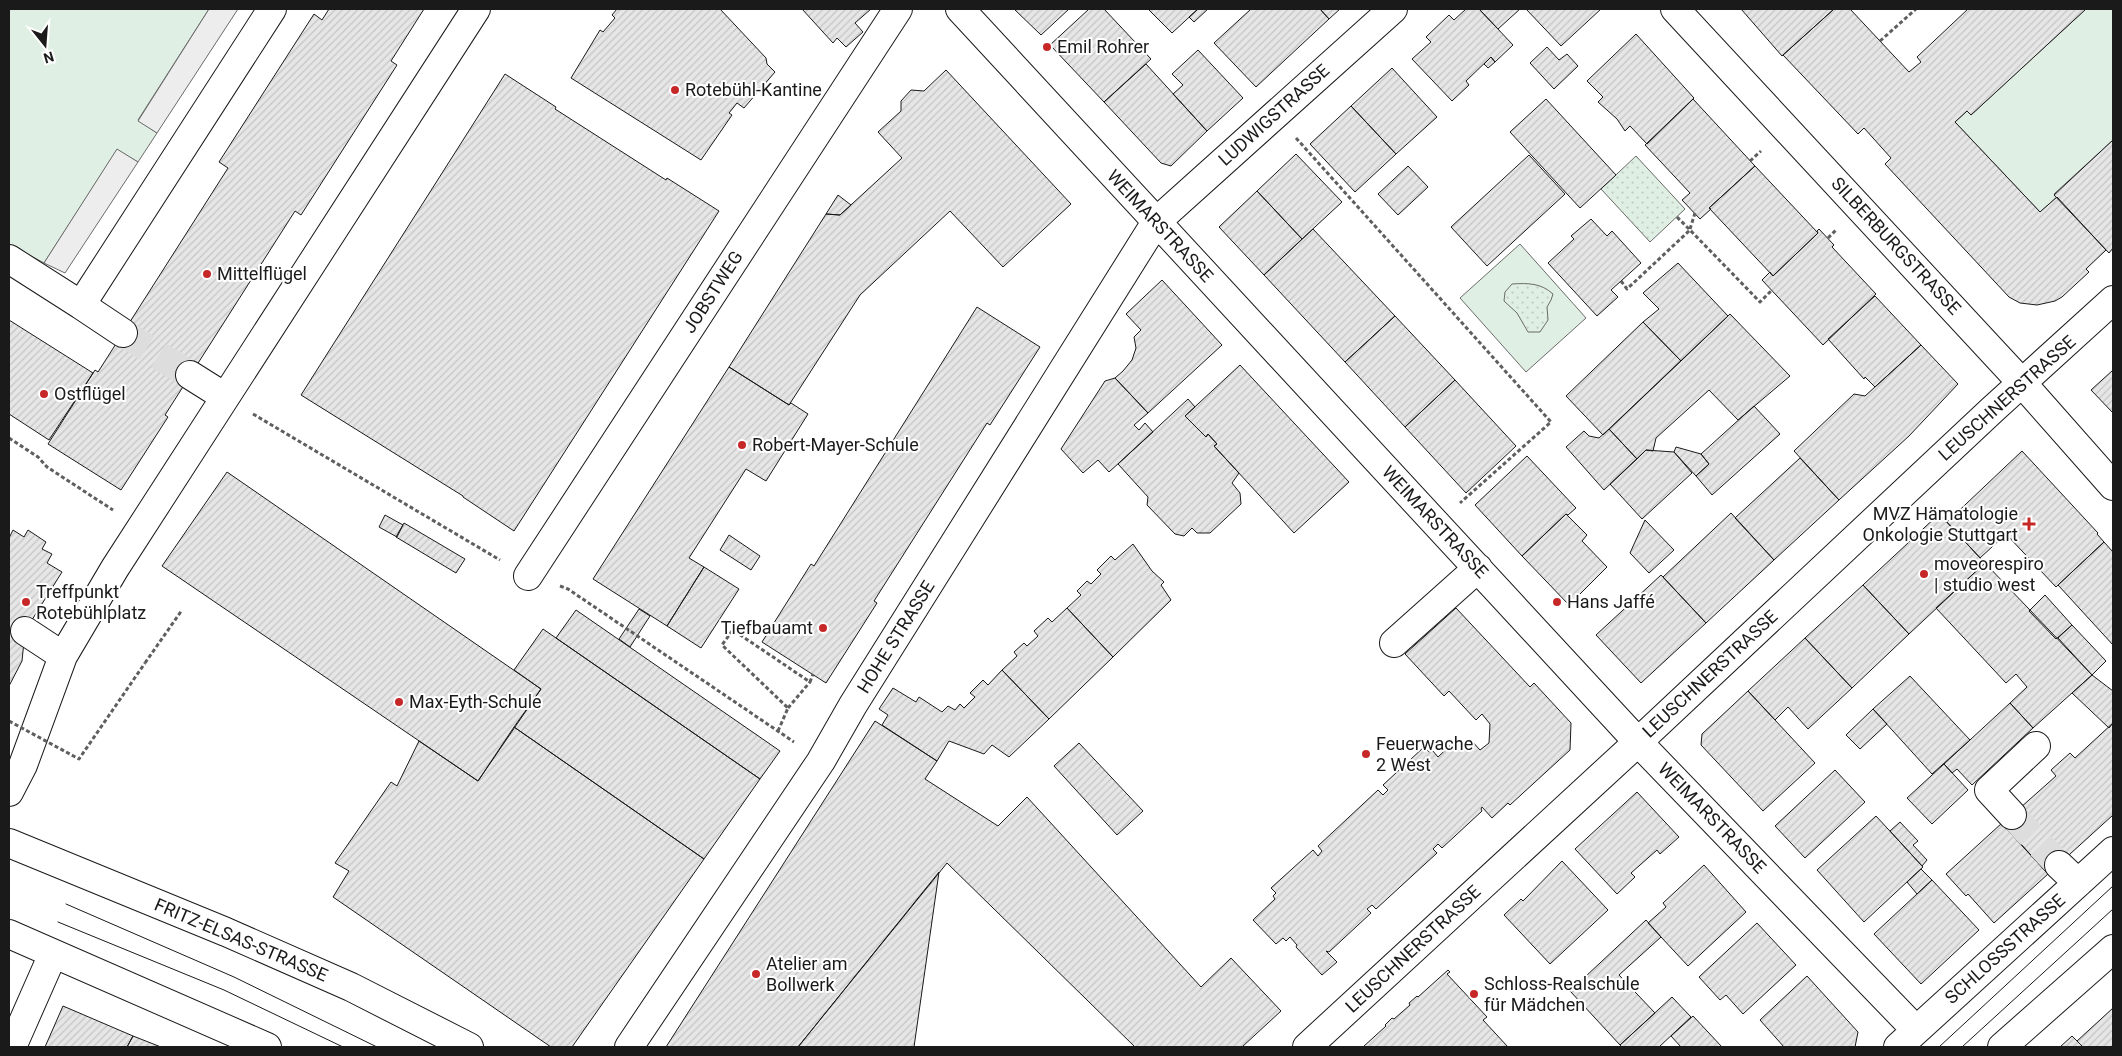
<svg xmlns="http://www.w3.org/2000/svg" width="2122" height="1056" font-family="Roboto,sans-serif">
<defs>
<pattern id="park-dots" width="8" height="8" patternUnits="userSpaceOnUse" patternTransform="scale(1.25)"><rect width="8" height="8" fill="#e0efe3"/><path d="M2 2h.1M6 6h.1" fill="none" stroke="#c0ccc2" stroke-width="1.8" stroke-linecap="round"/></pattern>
<pattern id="building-hatch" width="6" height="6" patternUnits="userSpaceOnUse" patternTransform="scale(1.25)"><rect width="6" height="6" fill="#e6e6e6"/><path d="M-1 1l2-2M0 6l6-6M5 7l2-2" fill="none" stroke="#c5c5c5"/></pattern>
</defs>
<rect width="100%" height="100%" fill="#fff"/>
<!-- grass -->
<path fill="#e0efe3" stroke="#6a6a6a" d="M9 9H209L138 120 157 133 138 162 117 150 44 263 9 244Z
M2086 9H2113V140L2054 194 2057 197 2040 212 1955 122 1967 111 1971 115Z
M1520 244 1586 318 1526 372 1460 298Z"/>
<!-- park -->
<path fill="url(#park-dots)" stroke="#6a6a6a" d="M1636 156 1685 209 1650 242 1601 189Z
M1512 284C1528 283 1541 283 1553 294L1551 300 1547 307 1548 320 1540 332H1528L1517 313 1504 301 1505 292Z"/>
<!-- parking -->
<path fill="#ededed" stroke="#6a6a6a" d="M209 9H238L157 133 138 121Z
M117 149 138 162 65 273 44 263Z"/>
<!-- building -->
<path fill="url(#building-hatch)" stroke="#1a1a1a" d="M329 9H424L391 61 397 65 301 215 295 211 165 415 168 417 121 490 48 444 95 370 98 372 228 168 219 162 314 14 322 20Z
M617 9H720L766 58 767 64 775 72 744 108 737 103 729 113 732 115 701 160 571 78 600 30 603 32 615 18 612 15Z
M802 9H871L855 23 863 32 846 47 837 38 833 43Z
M1014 9H1069L1041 35Z
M1089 9H1104L1151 59 1104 102 1050 45Z
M1148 9H1198L1172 33Z
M1198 9H1208L1194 22 1189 17Z
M1251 9H1320L1329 19 1256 87 1214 43Z
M1320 9H1340L1329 19Z
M1466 9H1479L1513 45 1495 62 1491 57 1466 81 1469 85 1452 101 1412 59 1431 42 1426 37 1449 15 1454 20Z
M1479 9H1520L1498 29Z
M1526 9H1601L1561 46Z
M1741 9H1834L1782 56Z
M1834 9H1850L1909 72 1921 62 1917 57 1968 9H2086L1971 115 1967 111 1955 122 2040 212 2057 197 2106 250 2086 269 2089 272 2062 297 2055 301 2037 305 2020 303 2009 297 1885 164 1891 158 1864 128 1858 134 1783 55Z
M1636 34 1694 98 1647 144 1630 126 1625 131 1617 119 1598 102 1603 97 1587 81Z
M1547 47 1559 60 1567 54 1578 66 1554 89 1530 63Z
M1198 50 1243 98 1207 131 1173 94 1183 85 1172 74Z
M1491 57 1495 62 1488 68 1484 64Z
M1146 64 1207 131 1171 166 1161 163 1104 102Z
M1392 68 1437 117 1396 154 1351 106Z
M946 70 1071 204 1003 267 950 211 860 295 789 405 729 367 826 214 840 215 902 158 878 132 901 111V101L911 90 924 91Z
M505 74 556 107 555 109 666 180 667 178 719 211 514 531 463 497V496L301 395Z
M1546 99 1616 175 1580 208 1510 132Z
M1693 99 1755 166 1709 208 1711 209 1700 219 1682 200 1690 193 1645 145Z
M1351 106 1396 154 1355 192 1310 144Z
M2113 140V248L2109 253 2054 195Z
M1296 154 1342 202 1302 239 1257 191Z
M1529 155 1565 194 1487 266 1451 227Z
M1408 166 1428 187 1398 215 1378 194Z
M1755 166 1818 233 1773 276 1709 208Z
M1257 191 1302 239 1264 275 1219 227Z
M838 195 851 205 840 215 826 214Z
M1591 219 1607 236 1612 231 1641 263 1611 290 1618 297 1597 316 1548 263 1574 239 1571 236Z
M1313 229 1395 316 1345 362 1264 275Z
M1819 229 1834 245 1832 247 1876 294 1823 345 1762 280 1770 272 1773 276 1818 233 1817 231Z
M1678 263 1728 316 1681 361 1643 322 1659 309 1643 293Z
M1162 280 1222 345 1148 413 1115 378 1123 371 1132 360 1136 348 1134 337 1141 330 1126 314Z
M1875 296 1921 345 1875 387 1865 377 1864 379 1828 339Z
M977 307 1040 347 990 425 987 423 874 601 877 603 826 683 762 642 811 564 814 566Z
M1730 314 1790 376 1738 420 1709 390 1656 438 1653 451 1646 450 1637 459 1609 429Z
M1395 316 1455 380 1405 427 1345 362Z
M9 320 93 373 49 440 9 414Z
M1643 322 1681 361 1603 435 1566 396Z
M1921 345 1958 384 1909 436 1839 500 1794 451 1854 394 1865 396Z
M1240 365 1349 482 1294 533 1214 446 1217 444 1208 434 1206 437 1185 416Z
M729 367 789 405 791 403 808 414 766 481 746 469 689 558 704 567 667 626 593 579Z
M2113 370V413L2091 390Z
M1115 378 1148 413 1134 425 1139 430 1145 423 1153 432 1109 472 1098 460 1083 473 1061 449 1105 381Z
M1455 380 1516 446 1466 493 1405 427Z
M1188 399 1195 407 1185 416 1206 437 1208 434 1217 444 1214 446 1239 473 1232 483 1240 493 1241 504 1210 533H1197L1192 528 1184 536 1175 534 1147 505 1148 497 1118 464Z
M1754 406 1780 434 1712 495 1696 476 1709 464 1701 454Z
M1609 429 1637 459 1604 490 1566 447 1584 431 1589 436 1599 438Z
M1676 447 1701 454 1709 464 1696 476 1674 452Z
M1646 450 1674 452 1692 473 1642 519 1610 484Z
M2022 451 2098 533 2097 534 2104 542 2056 587 2006 534 1980 558 1947 522Z
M1527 456 1576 508 1568 515 1566 514 1522 556 1475 505Z
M1800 458 1839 500 1774 560 1735 518Z
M227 472 541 689 478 781 162 566Z
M1731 513 1774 560 1706 623 1663 577Z
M1566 514 1587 535 1582 541 1607 567 1569 605 1522 556Z
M1939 514 1985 563 1909 634 1863 585Z
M385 515 403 525 397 537 379 527Z
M1645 520 1674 550 1649 573 1630 553Z
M404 523 465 559 456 573 396 537Z
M13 530 24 537 28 530 46 542 42 549 52 554 47 563 62 572 25 631 22 661 9 686V538Z
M729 535 760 556 751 570 720 550Z
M2104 542 2113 552V645L2058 585Z
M1133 544 1152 571 1164 582 1161 585 1171 600 1113 657 1067 608 1081 595 1077 591 1087 581 1091 584 1101 574 1097 570 1111 556 1115 560Z
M1985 563 2092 675 2033 728 2010 703 2027 687 2016 674 2006 683 1936 608Z
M704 567 739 589 701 648 667 626Z
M1661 575 1706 623 1641 683 1596 635Z
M1863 585 1909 634 1852 688 1805 638Z
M2045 595 2072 625 2056 639 2029 611Z
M1067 608 1113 657 1049 719 1002 670 1017 656 1014 652 1024 643 1027 646 1038 636 1034 631 1048 618 1052 622Z
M1456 608 1530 687 1534 683 1571 723 1570 750 1510 805 1508 803 1492 818 1482 807 1481 809 1482 811 1442 848 1438 844 1433 849 1437 853 1376 909 1372 905 1367 909 1371 913 1329 952 1326 951 1337 962 1322 975 1296 947 1297 945 1290 937 1286 941 1283 938 1276 944 1253 920 1275 899 1273 896 1276 893 1271 888 1313 850 1318 856 1322 851 1318 846 1378 790 1383 795 1388 790 1383 785 1424 747 1429 752 1432 750 1438 757 1456 740 1464 748V745L1470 739 1480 750 1489 743 1490 724 1482 714 1476 720 1449 691 1444 696 1405 654Z
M639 609 650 616 630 647 619 639Z
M576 610 780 751 760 779 556 638Z
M2072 625 2106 661 2092 675 2058 638Z
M543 629 760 779 704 859 514 727 541 689 514 670Z
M1805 638 1852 688 1808 729 1788 707 1775 720 1748 691Z
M1002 670 1049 719 1009 757 992 745 984 754 949 741 937 761 882 725 888 715 879 709 893 688 916 702 919 697 942 712 948 706 955 710 960 704 964 708 975 697 970 693 983 680 988 685Z
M2092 675 2113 691V723L2109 728 2072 693Z
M1910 676 1970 740 1932 774 1873 709Z
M1748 691 1815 763 1763 811 1701 745 1702 734Z
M2010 703 2033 728 1972 785 1957 769 1952 773 1944 764Z
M1873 709 1887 724 1860 749 1846 735Z
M875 721 937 761 925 779 998 826 1027 797 1201 987 1231 958 1281 1011 1242 1047H1135L947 863 798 1047H666Z
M2113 723V815L2048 874 2002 824 2056 776 2051 770 2070 753 2075 758Z
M514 727 704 859 572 1047H551L333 897 349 871 335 863 391 782 397 786 419 741 478 781Z
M1079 743 1143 811 1117 835 1054 766Z
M1944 764 1968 790 1932 824 1907 798Z
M1835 770 1865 802 1805 858 1775 826Z
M1637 792 1679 837 1660 854 1657 850 1631 873 1635 877 1617 894 1575 849Z
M1876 816 1923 867 1864 922 1817 870Z
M1900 822 1918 841 1913 845 1927 860 1922 866 1890 831Z
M2002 823 2048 874 1994 923 1968 894 1966 896 1946 874Z
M1562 861 1608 910 1550 964 1504 915 1521 899 1523 901Z
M1704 865 1746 912 1688 966 1648 923 1666 907 1663 903Z
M1921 869 1932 880 1917 894 1907 882Z
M939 872 914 1047H798Z
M1932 880 1979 930 1921 984 1874 934Z
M1646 920 1661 937 1619 975 1655 1013 1620 1045 1570 991Z
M1757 923 1796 965 1743 1014 1726 995 1720 1000 1699 977Z
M1448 970 1450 972 1447 974 1487 1017 1483 1020 1508 1047H1363L1386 1026 1385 1025 1392 1018 1394 1019 1410 1005 1409 1003 1417 996 1418 997Z
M1807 976 1858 1032 1855 1047H1784L1760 1020Z
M1672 997 1691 1017 1659 1047H1622L1620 1045Z
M63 1006 133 1036 127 1047H45Z
M2113 1008V1047H2083L2077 1041Z
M1693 1016 1722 1047H1681L1671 1036Z
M133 1036 161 1047H127Z
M2072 1036 2083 1047H2060Z"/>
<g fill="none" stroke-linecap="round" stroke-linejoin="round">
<!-- minor-tunnel -->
<path stroke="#ddd" stroke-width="28" stroke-dasharray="28 14" stroke-linecap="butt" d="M123 333 190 375
M2012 815 2059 865"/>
<defs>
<path id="minor" d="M960 9 1638 742 1916 1030
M1675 9 2022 383 2113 486
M9 259 81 305 272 9
M81 305 123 333
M190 375 225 397
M528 576 898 9
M25 631 63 656
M1394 643 1478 568
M9 792 23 765 63 656 115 568 476 9
M2012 815 1989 790 2036 746
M2059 865 2078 883
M12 1047 53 954
M629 1047 821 761 853 705 1156 222 1393 9
M1307 1047 1638 742 1992 410 2113 300
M1898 1047 2113 851
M2002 1047 2113 949"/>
<path id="major" d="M9 843 226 932 351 987 469 1047
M9 934 267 1047"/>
</defs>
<!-- minor casing -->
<use href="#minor" stroke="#1a1a1a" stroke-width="30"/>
<!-- major casing -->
<use href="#major" stroke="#1a1a1a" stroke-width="30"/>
<!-- path -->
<path stroke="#5f5f5f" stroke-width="3" stroke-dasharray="4 2.5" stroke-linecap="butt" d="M1880 41 1916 9
M1296 138 1551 422 1460 503
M1750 161 1761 151
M1677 217 1690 230
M1690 229 1695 213
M1828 238 1836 230
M1621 281 1627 289 1690 230 1760 302 1771 291
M253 414 500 560
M9 438 38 457 47 467 113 510
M560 586 568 589 794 742
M145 663 182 610
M788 708 810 682
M778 731 788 708 722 645 733 630 810 682 813 674"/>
<!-- minor -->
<use href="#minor" stroke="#fff" stroke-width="28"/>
<!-- major -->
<use href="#major" stroke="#fff" stroke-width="28"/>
<!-- tram -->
<path stroke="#1a1a1a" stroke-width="1" d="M66 904 234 977 377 1047
M58 922 224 990 343 1047
M1939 1047 2113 886
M1962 1047 2113 909"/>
<!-- path-bridge -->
<path stroke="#5f5f5f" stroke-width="3" stroke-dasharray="4 2.5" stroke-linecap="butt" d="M9 721 79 759 145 663"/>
</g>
<!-- markers -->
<g fill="#c62828" stroke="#fff" stroke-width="2">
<circle cx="1047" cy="47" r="5"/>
<circle cx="675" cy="90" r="5"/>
<circle cx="207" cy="274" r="5"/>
<circle cx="44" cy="394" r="5"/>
<circle cx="742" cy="445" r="5"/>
<path d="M2026.5 516.5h5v5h5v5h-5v5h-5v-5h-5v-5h5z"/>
<circle cx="1924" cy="574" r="5"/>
<circle cx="26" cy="602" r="5"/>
<circle cx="1557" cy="602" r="5"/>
<circle cx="823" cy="628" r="5"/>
<circle cx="399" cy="702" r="5"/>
<circle cx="1366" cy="754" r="5"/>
<circle cx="756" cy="974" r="5"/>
<circle cx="1474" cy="994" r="5"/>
</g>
<g text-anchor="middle" stroke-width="4" stroke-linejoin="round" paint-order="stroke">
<!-- poi labels -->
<g font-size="18" fill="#1a1a1a" stroke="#fff" text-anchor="start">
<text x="1057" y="53">Emil Rohrer</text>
<text x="685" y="96">Rotebühl-Kantine</text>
<text x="217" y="280">Mittelflügel</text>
<text x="54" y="400">Ostflügel</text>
<text x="752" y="451">Robert-Mayer-Schule</text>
<text x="2018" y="520" text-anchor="end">MVZ Hämatologie<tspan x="2018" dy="21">Onkologie Stuttgart</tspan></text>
<text x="1934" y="570">moveorespiro<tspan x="1934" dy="21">| studio west</tspan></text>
<text x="36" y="598">Treffpunkt<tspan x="36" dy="21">Rotebühlplatz</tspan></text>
<text x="1567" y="608">Hans Jaffé</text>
<text x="813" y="634" text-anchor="end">Tiefbauamt</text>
<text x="409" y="708">Max-Eyth-Schule</text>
<text x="1376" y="750">Feuerwache<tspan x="1376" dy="21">2 West</tspan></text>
<text x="766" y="970">Atelier am<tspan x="766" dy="21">Bollwerk</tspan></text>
<text x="1484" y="990">Schloss-Realschule<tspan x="1484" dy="21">für Mädchen</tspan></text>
</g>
<!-- street labels -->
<g font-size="18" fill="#1a1a1a" stroke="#fff">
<text transform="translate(1274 115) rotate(-42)" y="6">LUDWIGSTRASSE</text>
<text transform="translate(1160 226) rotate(47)" y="6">WEIMARSTRASSE</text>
<text transform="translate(1896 246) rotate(47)" y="6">SILBERBURGSTRASSE</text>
<text transform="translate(713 292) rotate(-57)" y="6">JOBSTWEG</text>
<text transform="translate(2007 398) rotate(-42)" y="6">LEUSCHNERSTRASSE</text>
<text transform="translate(1435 522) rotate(47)" y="6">WEIMARSTRASSE</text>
<text transform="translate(896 637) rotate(-58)" y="6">HOHE STRASSE</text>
<text transform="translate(1710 674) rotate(-43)" y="6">LEUSCHNERSTRASSE</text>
<text transform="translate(1712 818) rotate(46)" y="6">WEIMARSTRASSE</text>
<text transform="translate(241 940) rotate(23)" y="6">FRITZ-ELSAS-STRASSE</text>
<text transform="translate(1413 949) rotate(-43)" y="6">LEUSCHNERSTRASSE</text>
<text transform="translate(2005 949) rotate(-42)" y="6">SCHLOSSSTRASSE</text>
</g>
</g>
<!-- border -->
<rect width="2122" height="1056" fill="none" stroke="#1a1a1a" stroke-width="20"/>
<!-- north arrow -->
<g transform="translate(45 45) rotate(163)" stroke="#ffffff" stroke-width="4" paint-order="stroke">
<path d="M0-4L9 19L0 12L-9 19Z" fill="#1a1a1a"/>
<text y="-8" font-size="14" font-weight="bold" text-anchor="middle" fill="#1a1a1a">N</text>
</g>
</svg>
